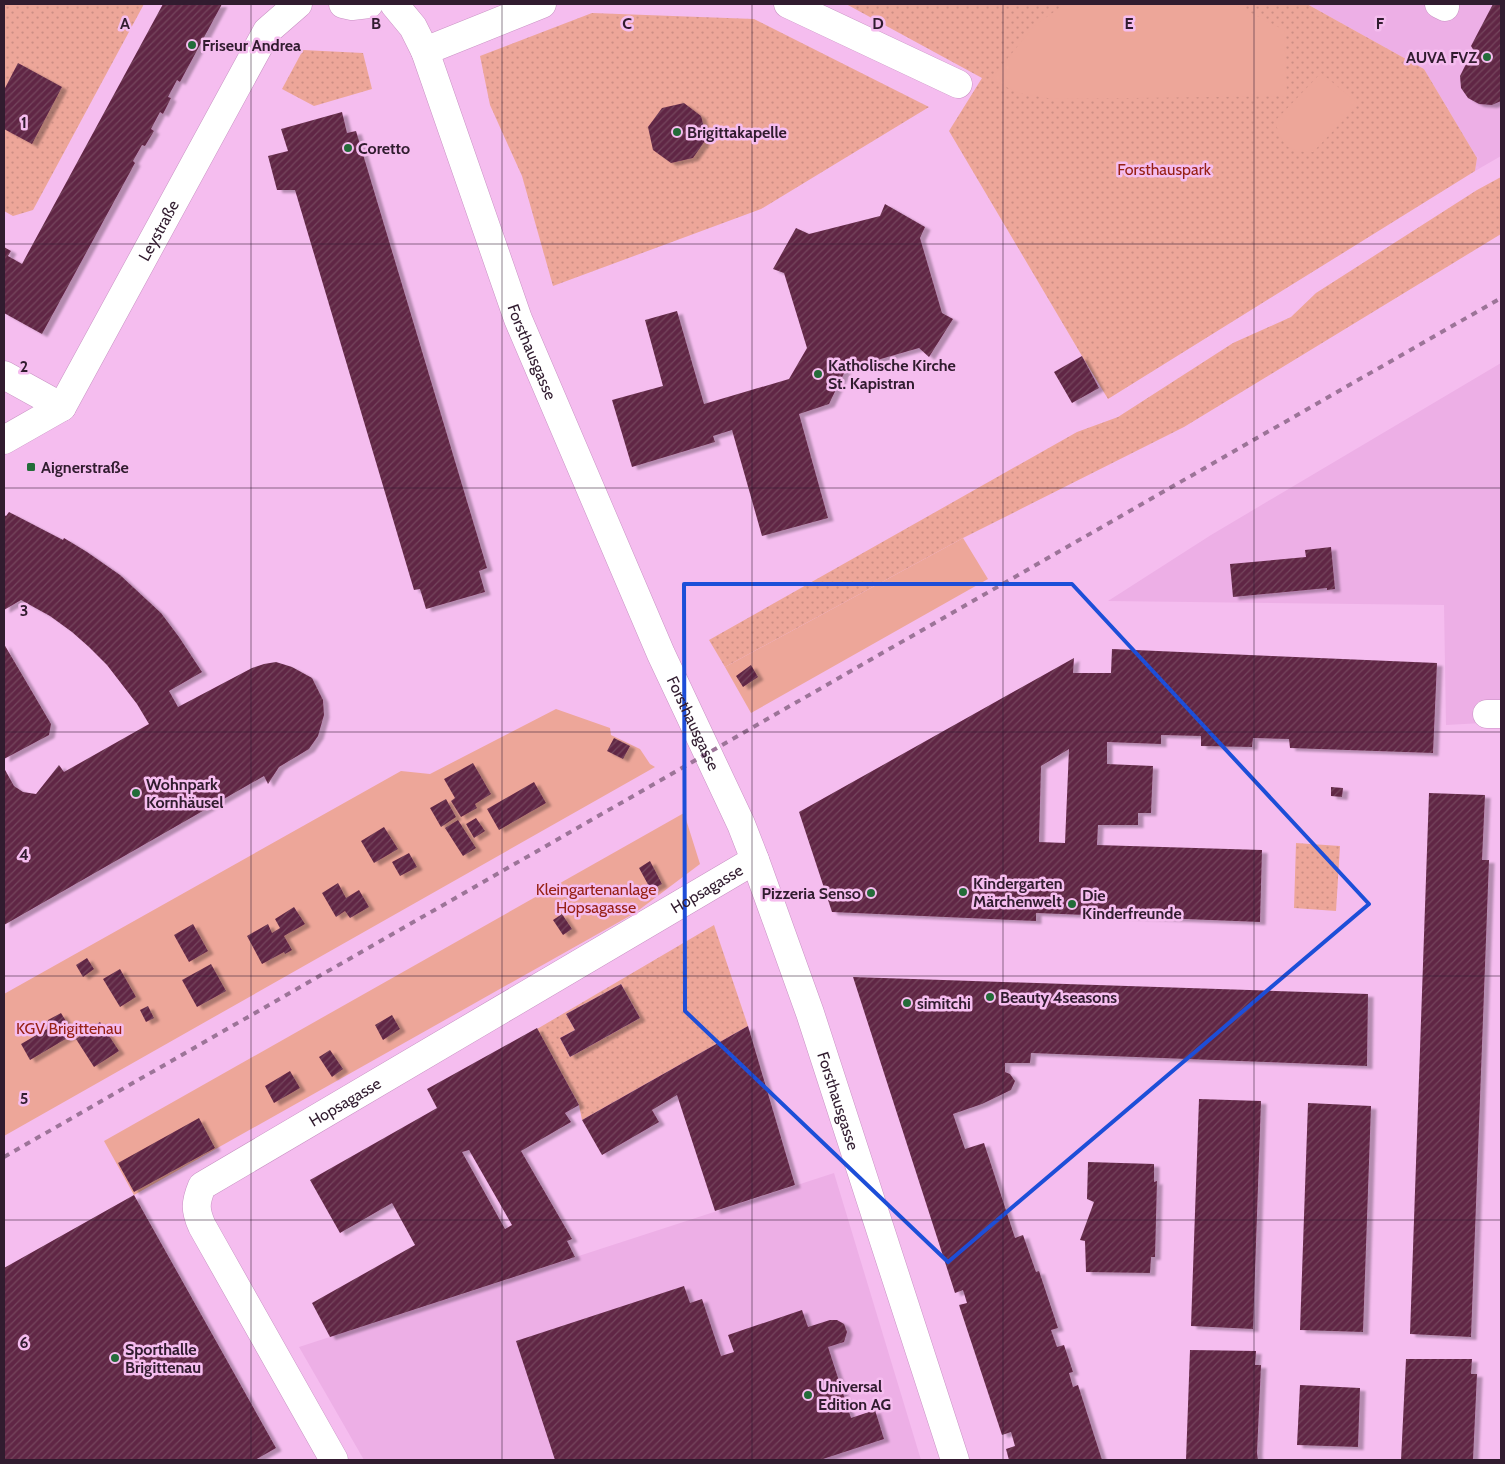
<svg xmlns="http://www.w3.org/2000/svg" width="1505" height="1464" font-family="Cabin,sans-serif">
<defs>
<pattern id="grass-dots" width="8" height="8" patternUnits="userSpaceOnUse" patternTransform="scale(1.25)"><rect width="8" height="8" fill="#eda699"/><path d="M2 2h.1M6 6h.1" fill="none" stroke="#cc8e84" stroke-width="1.8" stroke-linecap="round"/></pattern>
<pattern id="building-hatch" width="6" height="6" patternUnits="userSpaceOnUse" patternTransform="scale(1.25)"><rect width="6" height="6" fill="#612745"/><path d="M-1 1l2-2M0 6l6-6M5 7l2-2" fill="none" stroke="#74455e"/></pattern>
<filter id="shadow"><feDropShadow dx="5.5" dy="3" stdDeviation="1" flood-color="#0004"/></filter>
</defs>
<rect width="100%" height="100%" fill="#f5bdef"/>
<!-- built -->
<path fill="#edafe6" d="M1307 4H1501V156L1475 171 1477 158 1424 69Z
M1501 363V722L1446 725 1444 605 1108 601 1211 535Z
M834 1173 921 1460H364L299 1347Z"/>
<!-- grass -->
<path fill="url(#grass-dots)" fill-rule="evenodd" d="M4 4H144L33 210 13 216 4 211Z
M846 4H1307L1424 69 1477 158 1475 171 1108 399 1082 356 949 131 982 78Z
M592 13 754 19 929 107 761 209 553 286 522 176 490 105 480 56Z
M303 50 363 53 372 89 314 106 282 89Z
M1501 177V234L1184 427 963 538 725 667 709 640 1077 432 1118 417 1233 343 1291 317 1316 293 1477 190Z
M1296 843 1340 846 1336 911 1294 908Z
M714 925 748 1026 582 1120 579 1105 537 1029ZM621 984 640 1018 570 1057 560 1038 575 1030 566 1014Z"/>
<!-- garden -->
<path fill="#eda699" d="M1065 4H1234L1284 30 1287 96 1053 99 1018 93 991 79 1034 26Z
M1321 73 1359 104 1313 152C1287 152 1282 146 1275 121Z
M963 538 988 579 751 713 725 667Z
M556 709 610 728 611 735 640 749 650 764 655 767 4 1136V994L401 771 430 774Z
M684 813 700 864 635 913 134 1195 104 1141Z"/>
<!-- building -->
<path fill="url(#building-hatch)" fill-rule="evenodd" filter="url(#shadow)" d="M163 4H222L180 82 177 80 168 97 171 98 163 114 160 112 151 129 154 131 145 146 142 145 133 161 135 163 42 334 4 313V247L11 251 8 256 22 264Z
M1493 4H1501V101L1492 105 1479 104 1468 98 1461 88 1460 76 1468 60 1476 54 1471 46Z
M18 63 62 87 32 144 4 129V90Z
M684 103 701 116 707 138 693 158 671 163 653 150 648 127 662 108Z
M342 112 347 133 356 131 487 568 479 571 485 592 426 609 420 589 414 590 295 190H277L268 156 288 151 281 129Z
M885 204 925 227 920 238 942 313 953 319 929 357 919 348 846 369 829 404 799 414 828 518 762 536 732 430 713 436 715 442 632 467 612 400 663 386 645 320 677 311 704 404 789 379 807 348 784 273 773 269 796 228 809 234 880 216Z
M1082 356 1099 388 1072 403 1054 372Z
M9 512 63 540 64 538 87 552 120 575 161 613 179 637 202 672 169 691 178 707 252 668 264 664 276 662 292 667 312 678 323 700 324 715 318 736 309 749 279 767 268 784 264 776 4 925V768L14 786 23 792 36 794 59 765 64 772 149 724 137 704 107 665 89 647 72 632 50 616 21 600 4 610V515L6 516Z
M1331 547 1335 589 1327 590V588L1233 597 1230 564 1306 557 1305 550Z
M4 644 51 724 49 735 4 759Z
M1112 649 1437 663 1433 753 1290 748 1289 739 1253 738 1252 747 1201 746V736L1161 735V744L1107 742V764L1153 766 1151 813H1138V825H1098L1097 845 1262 850 1260 922 1036 913V921L832 912 799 812 1074 658 1073 673H1111ZM1069 749 1065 843 1039 842 1041 766Z
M751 665 758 677 743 687 736 676Z
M614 738 630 746 623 759 607 751Z
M473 763 491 794 475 804 477 808 461 817 451 801 455 798 444 779Z
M534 782 546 803 499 830 487 809Z
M1331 787 1343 788 1342 797 1331 796Z
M1429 793 1485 795 1482 860H1489L1471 1337 1410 1334Z
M446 799 456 817 441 827 430 808Z
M476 818 485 831 474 838 466 824Z
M458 820 476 848 463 856 445 828Z
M384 827 398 849 374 863 361 841Z
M409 853 417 867 400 876 392 862Z
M650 861 662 884 651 890 639 868Z
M338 883 346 898 359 890 369 907 350 918 345 911 336 917 322 893Z
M294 907 305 924 284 936 292 950 285 954 284 952 262 964 247 936 268 924 272 933 280 928 275 919Z
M562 914 572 929 563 935 553 920Z
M193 924 208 951 189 962 174 935Z
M87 958 94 969 83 977 76 965Z
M211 964 226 991 197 1007 182 980Z
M120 969 136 997 120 1007 103 979Z
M853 977 1368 994 1367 1066 1031 1053 1030 1063H1005V1072L1010 1074 1015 1081 1011 1090 982 1104 953 1114 965 1149 984 1143 1015 1238 1023 1235 1036 1272 1039 1271 1058 1328 1051 1330 1057 1347 1064 1345 1073 1372 1069 1373 1073 1387 1078 1385 1102 1460H1009L1006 1449 1015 1446 1011 1432 1002 1435 959 1305 967 1303 963 1290 955 1293Z
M621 984 640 1018 570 1057 560 1038 575 1030 566 1014Z
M148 1006 154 1018 146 1022 140 1010Z
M61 1013 74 1034 30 1060 21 1044 47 1029 48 1020Z
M392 1015 400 1029 383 1040 375 1025Z
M100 1022 119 1051 94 1067 76 1039Z
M748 1026 795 1185 715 1211 677 1095 652 1110 659 1122 602 1155 582 1120Z
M537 1028 579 1105 565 1113 571 1122 521 1151 572 1239 567 1241 575 1257 330 1337 312 1303 415 1245 392 1203 340 1233 310 1180 437 1108 427 1089ZM469 1150 512 1225 505 1229 462 1152Z
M330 1050 343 1069 332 1077 319 1057Z
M290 1071 300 1088 274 1103 265 1086Z
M1199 1099 1261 1101 1253 1329 1191 1326Z
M1308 1103 1371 1106 1363 1332 1300 1330Z
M199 1118 215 1148 134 1192 118 1163Z
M1088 1162 1154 1164V1182L1157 1181 1155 1257H1151L1150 1273 1086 1272 1085 1241 1080 1240 1094 1202 1087 1199Z
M134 1195 276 1448 255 1460H4V1268Z
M684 1286 690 1303 702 1299 721 1356 734 1352 728 1335 802 1310 808 1327 830 1320H837L844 1324 847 1332 844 1342 828 1347 851 1418 875 1410 884 1439 820 1460H555L516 1341Z
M1190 1350 1256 1351 1255 1365H1261L1257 1453 1258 1460H1186Z
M1406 1359H1472L1471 1374H1477L1473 1460H1401Z
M1300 1385 1360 1388 1358 1447 1297 1445Z"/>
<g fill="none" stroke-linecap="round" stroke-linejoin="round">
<defs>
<g id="minor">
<path d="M788 4 958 84"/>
<path d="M1439 4 1445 7"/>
<path d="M425 51 542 4"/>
<path d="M4 375 62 407"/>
<path id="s1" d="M4 440 62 407 267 31 298 4"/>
<path d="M1487 714H1501"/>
<path id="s2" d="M334 1460 202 1226C195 1210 195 1203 202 1186L755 860"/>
</g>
<g id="tertiary">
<path d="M343 4 352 6 369 4"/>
<path id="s3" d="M394 4 413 27 425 51 518 319 661 654 741 824 755 860 810 1013 955 1460"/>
</g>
</defs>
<!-- minor casing -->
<use href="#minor" stroke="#c892c3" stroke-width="29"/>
<!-- tertiary casing -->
<use href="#tertiary" stroke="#c892c3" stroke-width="29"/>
<!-- minor -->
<use href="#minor" stroke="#fff" stroke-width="28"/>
<!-- tertiary -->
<use href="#tertiary" stroke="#fff" stroke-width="28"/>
<!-- rail -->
<path stroke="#9c7498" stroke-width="4" stroke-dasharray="6 6" stroke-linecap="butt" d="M4 1157 1501 298"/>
</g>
<!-- marked area -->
<path fill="none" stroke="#1d4ed8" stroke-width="4" stroke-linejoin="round" d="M684 584H1072L1369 904 948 1262 685 1011Z"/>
<!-- grid -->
<path fill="none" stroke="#311c2f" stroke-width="1" stroke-opacity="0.55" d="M251 4V1460M502 4V1460M752 4V1460M1003 4V1460M1254 4V1460M4 244H1501M4 488H1501M4 732H1501M4 976H1501M4 1220H1501"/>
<!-- markers -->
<g fill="#236c39" stroke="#f5bdef" stroke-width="2">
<circle cx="192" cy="45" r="5"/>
<circle cx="1487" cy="57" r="5"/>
<circle cx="677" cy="132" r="5"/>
<circle cx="348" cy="148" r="5"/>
<circle cx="818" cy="374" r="5"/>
<rect x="26" y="462" width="10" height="10" rx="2.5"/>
<circle cx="136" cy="793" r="5"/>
<circle cx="963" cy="892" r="5"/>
<circle cx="871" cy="893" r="5"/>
<circle cx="1072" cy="904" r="5"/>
<circle cx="990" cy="997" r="5"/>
<circle cx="907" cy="1003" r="5"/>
<circle cx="115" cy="1358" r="5"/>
<circle cx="808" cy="1395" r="5"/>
</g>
<g text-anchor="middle" stroke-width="5" stroke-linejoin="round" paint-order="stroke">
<!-- poi labels -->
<g font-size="16" font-weight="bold" fill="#311c2f" stroke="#f5bdef" text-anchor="start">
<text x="202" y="51">Friseur Andrea</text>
<text x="1477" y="63" text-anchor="end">AUVA FVZ</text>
<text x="687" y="138">Brigittakapelle</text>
<text x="358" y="154">Coretto</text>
<text x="828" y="371">Katholische Kirche<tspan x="828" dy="18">St. Kapistran</tspan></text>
<text x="41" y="473">Aignerstraße</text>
<text x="146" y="790">Wohnpark<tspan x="146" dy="18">Kornhäusel</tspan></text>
<text x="973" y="889">Kindergarten<tspan x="973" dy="18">Märchenwelt</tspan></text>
<text x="861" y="899" text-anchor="end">Pizzeria Senso</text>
<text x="1082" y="901">Die<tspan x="1082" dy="18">Kinderfreunde</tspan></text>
<text x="1000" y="1003">Beauty 4seasons</text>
<text x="917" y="1009">simitchi</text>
<text x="125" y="1355">Sporthalle<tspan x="125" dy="18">Brigittenau</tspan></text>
<text x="818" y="1392">Universal<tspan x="818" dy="18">Edition AG</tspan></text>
</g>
<!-- park labels -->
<g font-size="16" fill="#972115" stroke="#f5bdef">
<text x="1164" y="175">Forsthauspark</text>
<text x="596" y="895">Kleingartenanlage<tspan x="596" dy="18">Hopsagasse</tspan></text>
<text x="69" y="1034">KGV Brigittenau</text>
</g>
<!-- street labels -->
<g font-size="16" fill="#311c2f" stroke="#f5bdef">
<text dy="6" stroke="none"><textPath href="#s1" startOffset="268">Leystraße</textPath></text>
<text dy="6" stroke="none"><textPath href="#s3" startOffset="376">Forsthausgasse</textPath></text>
<text dy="6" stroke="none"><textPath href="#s3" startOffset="781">Forsthausgasse</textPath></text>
<text dy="6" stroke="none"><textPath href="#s2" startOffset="896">Hopsagasse</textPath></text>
<text dy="6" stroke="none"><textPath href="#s3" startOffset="1186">Forsthausgasse</textPath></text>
<text dy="6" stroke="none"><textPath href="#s2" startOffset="476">Hopsagasse</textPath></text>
</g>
</g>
<g font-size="16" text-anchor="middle" font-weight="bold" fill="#311c2f" stroke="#f5bdef" stroke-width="5" stroke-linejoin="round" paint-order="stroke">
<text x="125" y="29">A</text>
<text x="376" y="29">B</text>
<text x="627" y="29">C</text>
<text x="878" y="29">D</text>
<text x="1129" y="29">E</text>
<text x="1380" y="29">F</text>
<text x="24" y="128">1</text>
<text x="24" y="372">2</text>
<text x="24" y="616">3</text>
<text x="24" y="860">4</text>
<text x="24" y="1104">5</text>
<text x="24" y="1348">6</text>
</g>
<!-- border -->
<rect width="1505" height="1464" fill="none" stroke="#311c2f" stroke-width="10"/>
</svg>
